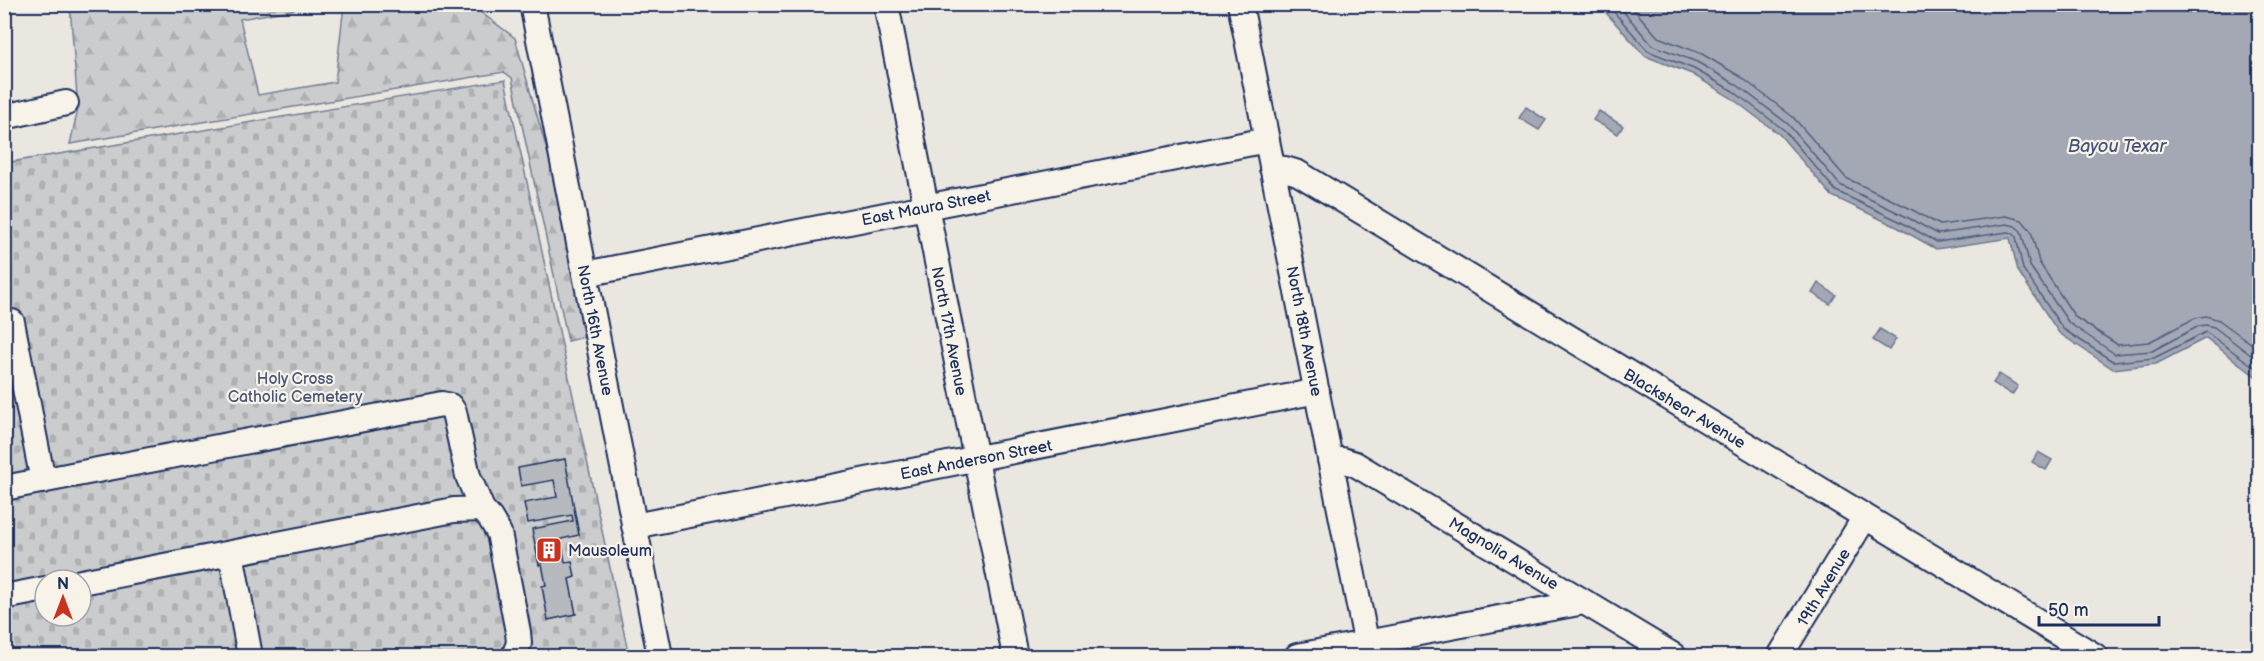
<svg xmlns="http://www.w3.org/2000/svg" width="2264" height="661" font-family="'Balsamiq Sans',sans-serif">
<defs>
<pattern id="forest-firs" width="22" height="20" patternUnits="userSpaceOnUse" patternTransform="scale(1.5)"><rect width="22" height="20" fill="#cbcccd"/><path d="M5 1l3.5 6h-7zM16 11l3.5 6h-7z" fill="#aeb0b2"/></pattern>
<pattern id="cemetery-stones" width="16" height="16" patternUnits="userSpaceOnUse" patternTransform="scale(1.5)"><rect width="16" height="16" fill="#cbcccd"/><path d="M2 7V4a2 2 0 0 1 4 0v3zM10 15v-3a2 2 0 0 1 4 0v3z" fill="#aeb0b2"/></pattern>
</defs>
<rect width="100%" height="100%" fill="#eae7e0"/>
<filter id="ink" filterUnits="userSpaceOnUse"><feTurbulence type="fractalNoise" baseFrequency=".0167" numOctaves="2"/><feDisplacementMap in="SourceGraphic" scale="12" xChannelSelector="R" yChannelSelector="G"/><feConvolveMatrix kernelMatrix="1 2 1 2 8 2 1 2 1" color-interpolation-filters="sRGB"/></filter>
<g filter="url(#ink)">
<!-- forest -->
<path fill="url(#forest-firs)" stroke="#737e96" stroke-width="1.5" d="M70 5H319L240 19 258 95 335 82 344 5H471L515 38 563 207 589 336 568 341 512 78 504 72 70 144 78 109Z"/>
<!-- cemetery -->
<path fill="url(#cemetery-stones)" stroke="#737e96" stroke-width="1.5" fill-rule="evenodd" d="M505 80 629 656H5V163ZM45 580H81V616H45Z"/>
<!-- water -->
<path fill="#a3a8b4" stroke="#6d7892" stroke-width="1.5" d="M1599 5H2259V379L2206 338 2156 364 2113 369 2059 333 2018 271 2010 238 1936 249 1897 227 1832 196 1780 135 1730 97 1692 74 1645 56Z
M1526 107 1546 120 1539 130 1519 118Z
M1599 111 1623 126 1618 134 1593 120Z
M1818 283 1836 295 1830 304 1812 293Z
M1880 329 1896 339 1889 350 1873 340Z
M1999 374 2018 386 2012 395 1993 383Z
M2038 452 2052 460 2046 470 2032 462Z"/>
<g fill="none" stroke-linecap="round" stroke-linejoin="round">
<!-- shore -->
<path stroke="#515f80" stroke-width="1.5" d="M1607 4 1648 51 1694 69 1733 91 1784 130 1836 191 1899 221 1937 242 2008 232 2013 233 2016 237 2023 269 2063 329 2114 362 2154 358 2206 332 2260 371
M1617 4 1652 45 1697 62 1737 85 1788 124 1840 185 1903 215 1938 234 2007 224 2015 226 2021 231 2030 266 2069 323 2115 354 2152 351 2199 326 2206 325 2214 327 2260 362
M1629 4 1658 37 1702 54 1741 77 1793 117 1846 178 1907 207 1940 225 2006 216 2022 220 2031 231 2039 262 2075 317 2118 345 2149 342 2195 318 2206 316 2219 320 2260 350"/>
</g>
<!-- building -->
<path fill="#b6babf" stroke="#1b2f5e" stroke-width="1.5" d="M565 459 579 535 561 539 565 562 572 561 575 577 569 579 576 614 548 620 542 586 546 585 542 564 539 565 532 529 573 521 572 515 528 523 524 503 557 497 554 480 521 486 518 468Z"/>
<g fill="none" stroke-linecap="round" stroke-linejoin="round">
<defs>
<path id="minor" d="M532 4 660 656
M886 4 1015 656
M1240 4 1369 656
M4 117 66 103
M1272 168 1285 169 1298 173 2095 656
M585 274 1267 140
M4 324 12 322 43 481
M1330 460H1342L1355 464 1674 656
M4 488 442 404 450 406 454 412 468 476 482 509
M634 526 1317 391
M231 553 250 656
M81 582 454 510 482 509 490 518 499 533 518 632 519 643 514 656
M4 597 45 589
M1297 656 1584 602
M1780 656 1865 517"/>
</defs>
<!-- minor casing -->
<use href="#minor" stroke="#1b2f5e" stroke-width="28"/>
<!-- minor -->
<use href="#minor" stroke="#f7f3e8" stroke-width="24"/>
</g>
</g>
<!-- icons -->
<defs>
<symbol id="building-square" viewBox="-11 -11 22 22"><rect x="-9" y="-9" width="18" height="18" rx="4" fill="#c8321e" stroke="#f7f3e8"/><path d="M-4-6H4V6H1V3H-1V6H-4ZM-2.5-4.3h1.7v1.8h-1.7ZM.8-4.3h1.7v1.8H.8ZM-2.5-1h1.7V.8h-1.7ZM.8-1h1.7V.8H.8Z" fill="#fff"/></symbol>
</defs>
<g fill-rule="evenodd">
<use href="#building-square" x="534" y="535" width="30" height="30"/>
</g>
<g text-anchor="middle" stroke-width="4.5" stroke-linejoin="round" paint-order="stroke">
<!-- street labels -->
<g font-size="16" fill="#1b2f5e" stroke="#f7f3e8">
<text transform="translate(926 207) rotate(-11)" y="6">East Maura Street</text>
<text transform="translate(596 330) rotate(79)" y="6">North 16th Avenue</text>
<text transform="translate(950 331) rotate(79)" y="6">North 17th Avenue</text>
<text transform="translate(1305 331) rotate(79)" y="6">North 18th Avenue</text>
<text transform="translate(1685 408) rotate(31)" y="6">Blackshear Avenue</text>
<text transform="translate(976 459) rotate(-11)" y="6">East Anderson Street</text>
<text transform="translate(1504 553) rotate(31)" y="6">Magnolia Avenue</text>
<text transform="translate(1823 587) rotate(-59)" y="6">19th Avenue</text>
</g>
<!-- park labels -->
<g font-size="16" fill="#47567a" stroke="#f7f3e8">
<text x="295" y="384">Holy Cross<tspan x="295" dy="18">Catholic Cemetery</tspan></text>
</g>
<!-- poi labels -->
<g font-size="16" fill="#1b2f5e" stroke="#f7f3e8" text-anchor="start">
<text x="568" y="556">Mausoleum</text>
</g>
<!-- water labels -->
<g font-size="18" font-style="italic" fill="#445378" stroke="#f7f3e8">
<text x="2117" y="152">Bayou Texar</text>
</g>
</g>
<!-- margin -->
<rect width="2264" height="661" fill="none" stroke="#f7f3e8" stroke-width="24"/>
<rect x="12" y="12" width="2240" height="637" fill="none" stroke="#1b2f5e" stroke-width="2" filter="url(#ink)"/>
<!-- north arrow -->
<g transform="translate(63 598)"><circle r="28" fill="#f7f3e8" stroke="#9fa5b1" stroke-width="1.5"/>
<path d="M0-4.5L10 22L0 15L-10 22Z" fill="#c8321e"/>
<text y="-9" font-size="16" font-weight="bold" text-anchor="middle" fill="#1b2f5e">N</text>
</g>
<!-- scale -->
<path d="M2039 616v9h120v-9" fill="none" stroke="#1b2f5e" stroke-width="3"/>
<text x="2048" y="616" font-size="18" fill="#1b2f5e" stroke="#f7f3e8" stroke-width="4.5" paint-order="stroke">50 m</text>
</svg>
